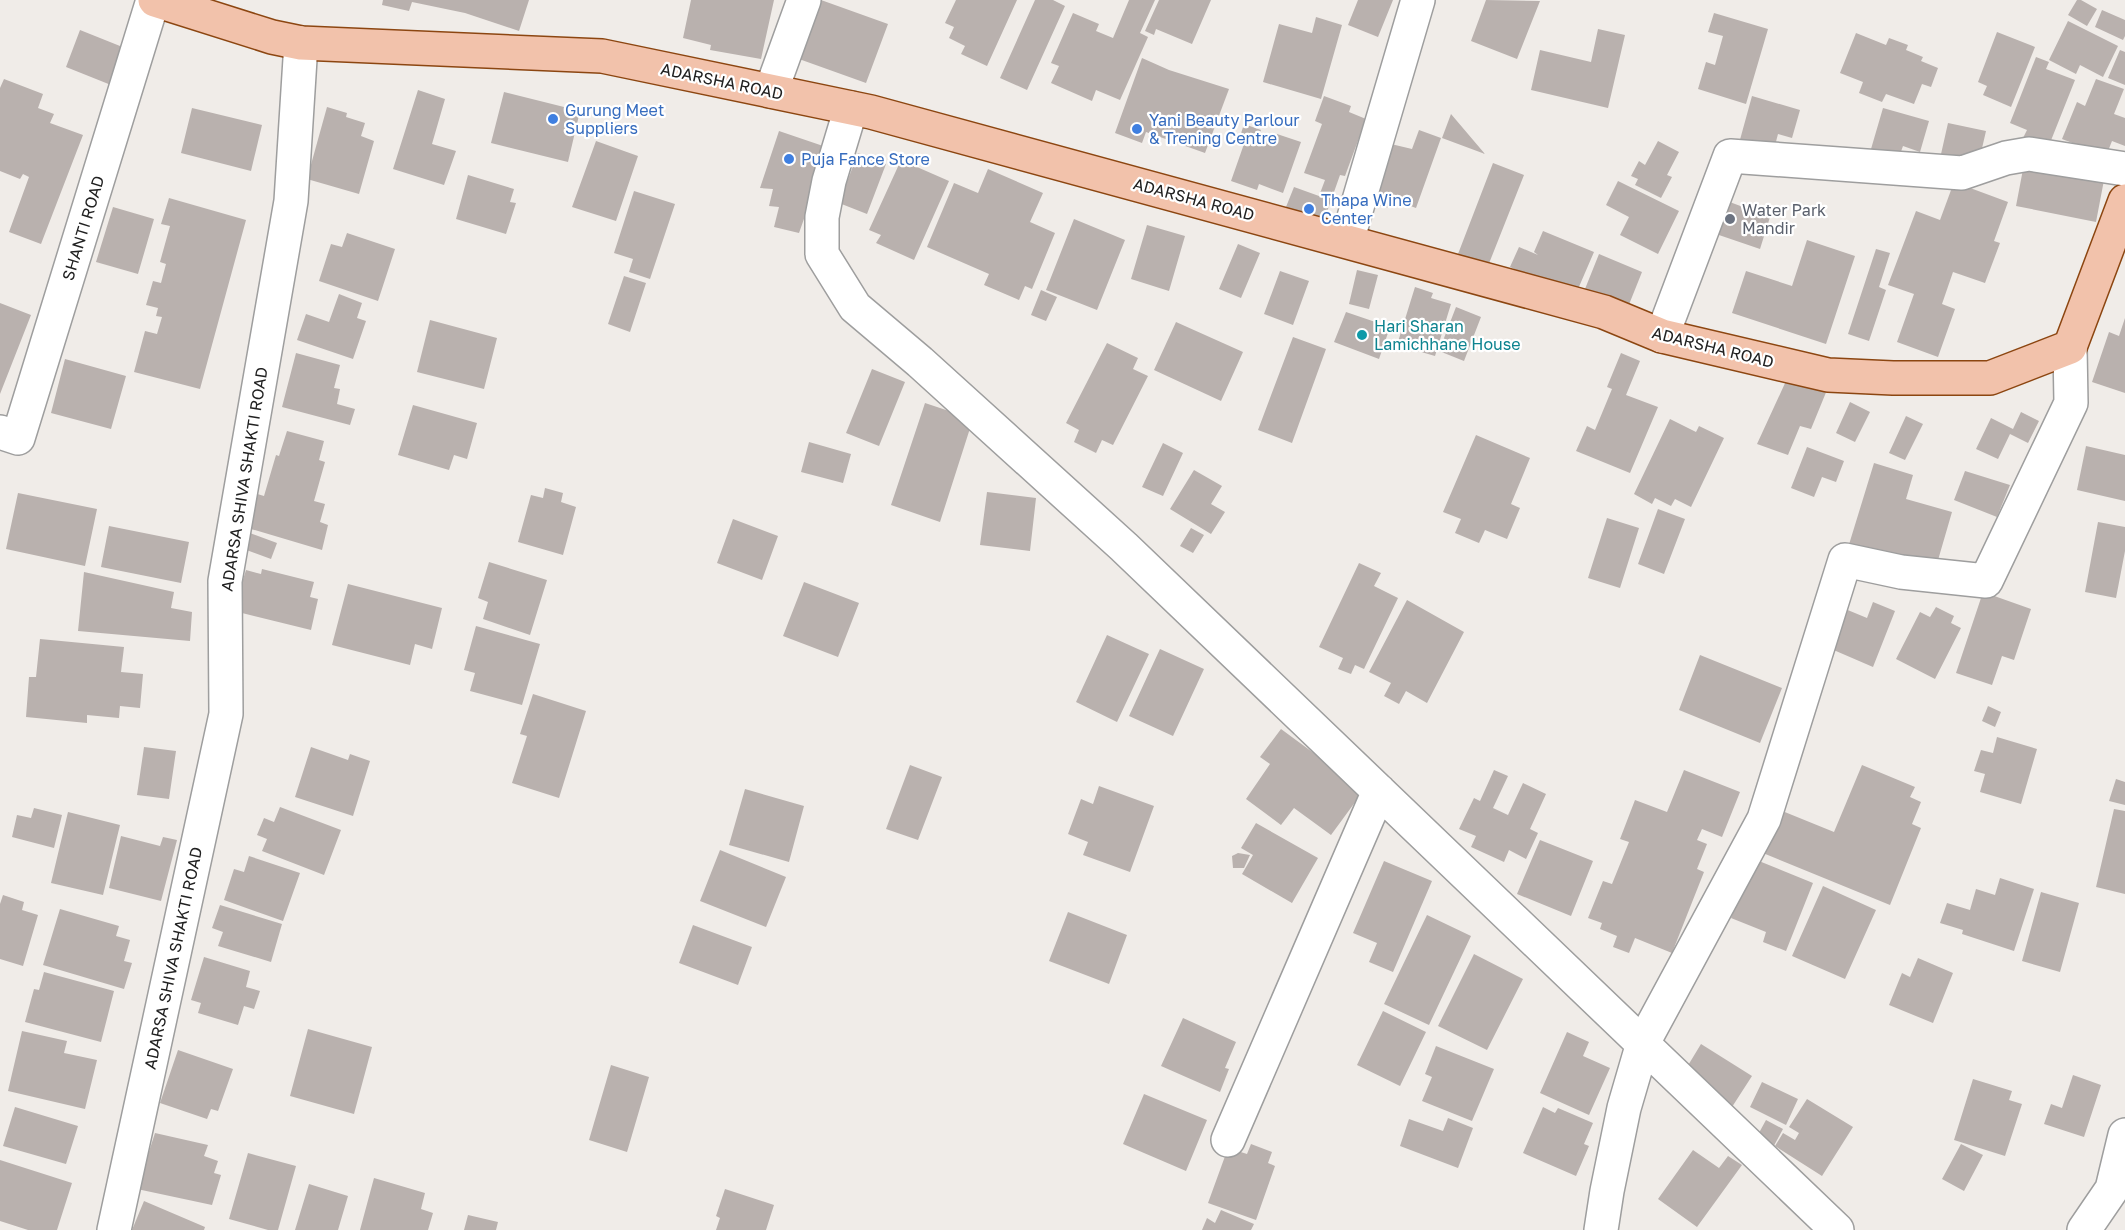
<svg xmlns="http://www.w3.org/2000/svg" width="2125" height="1230" font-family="'Golos Text',sans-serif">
<rect width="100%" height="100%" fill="#f0ece8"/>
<!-- building -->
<path fill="#b9b1ae" d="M383 0H529L519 31 465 13 412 2 409 11 382 5Z
M691 0H774L761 59 710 50 711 45 683 38Z
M821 0 888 24 866 83 799 59Z
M956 0H1017L987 66 961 54 965 46 949 38 954 27 945 23Z
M1035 0H1053L1065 6 1027 90 1000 78Z
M1129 0H1155L1140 33 1148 37 1120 100 1096 90 1092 101 1051 83 1059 66 1051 63 1073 13 1099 24 1096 31 1113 38Z
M1159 0H1211L1192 44 1156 29 1154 35 1145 31Z
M1358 0H1393L1378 37 1348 25Z
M1486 0 1540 1 1517 59 1471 41Z
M2077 0H2081L2097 9 2087 26 2068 15Z
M2102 10 2125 20V36L2123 40 2095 27Z
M1714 13 1768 29 1746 104 1698 89 1706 62 1715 65 1723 36 1708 32Z
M1316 17 1342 25 1321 99 1263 82 1279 24 1312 33Z
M2068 21 2118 46 2103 77 2080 65 2076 74 2049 60Z
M1598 29 1625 35 1608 108 1531 90 1540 50 1591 62Z
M80 30 125 48 111 85 66 67Z
M1997 32 2035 47 2011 107 1983 95 1987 86 1978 82Z
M1856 33 1886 45 1889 38 1908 45 1906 50 1923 57 1921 61 1938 68 1931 87 1922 84 1914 104 1886 94 1882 102 1859 93 1863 82 1840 73Z
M2120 50 2125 52V85L2108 78Z
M2036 57 2049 62 2046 69 2075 80 2048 148 2023 138 2027 130 2010 123Z
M1142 58 1169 70 1229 89 1205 153 1146 132 1142 143 1115 133Z
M4 79 43 94 38 108 54 114 50 123 83 135 41 244 9 232 29 177 23 174 20 179 0 171V88Z
M2096 79 2124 89 2114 114 2125 118V146L2112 141 2106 156 2062 139 2077 102 2085 106Z
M418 90 445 99 432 144 456 151 444 185 393 169Z
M504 92 580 111 568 162 491 143Z
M1324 96 1351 106 1349 112 1366 119 1345 176 1340 175 1322 226 1284 212 1294 187 1319 196 1325 180 1304 173 1322 124 1315 121Z
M1752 96 1800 110 1792 138 1778 134 1773 153 1738 147Z
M327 107 347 113 346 117 365 123 361 136 374 141 359 194 307 179Z
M192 108 262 125 251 171 181 153Z
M1883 108 1929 121 1920 152 1903 146 1899 157 1871 149Z
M1451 114 1485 154 1442 138Z
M1948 123 1986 131 1980 157 1939 163Z
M1244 124 1261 130 1258 137 1274 142 1277 134 1301 142 1283 193 1259 184 1257 190 1231 181 1244 144 1238 143Z
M1419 130 1441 138 1416 208 1394 200 1390 208 1375 205 1391 144 1412 149Z
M779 131 829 148 799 233 774 227 779 207 769 206 773 189 760 188Z
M596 141 638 156 616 221 572 207Z
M1658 141 1679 152 1667 175 1672 177 1661 198 1635 185 1638 179 1631 176 1639 161 1645 165Z
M858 153 886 164 867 214 839 203Z
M901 160 949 181 914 260 876 243 881 235 869 230Z
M1493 163 1524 175 1488 266 1458 254Z
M2024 164 2104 180 2096 222 2016 206Z
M988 169 1043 193 1030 222 1055 233 1032 289 1025 286 1019 300 984 285 989 274 927 247 954 183 978 193Z
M468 175 514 189 510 202 516 203 506 234 456 219Z
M1618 181 1679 211 1658 254 1620 235 1629 217 1606 205Z
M1954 182 2008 202 1994 241 2000 243 1985 283 1953 272 1942 304 1955 309 1938 357 1897 342 1914 294 1888 285 1916 211 1940 220Z
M634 191 675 204 650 279 629 272 633 259 614 253Z
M169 198 246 220 200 389 134 372 145 331 157 334 162 317 156 316 158 308 146 305 153 281 161 283 166 264 160 262 170 226 161 224Z
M1727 201 1770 217 1760 249 1716 234Z
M113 207 154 219 138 274 96 262Z
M1074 219 1125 240 1097 310 1046 290Z
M1147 225 1185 236 1169 291 1131 279Z
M1543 231 1594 252 1575 296 1510 267 1519 247 1538 255 1534 252Z
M347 233 395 249 378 301 319 281 331 244 342 247Z
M1807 240 1855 256 1826 344 1732 313 1746 271 1792 286Z
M1238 244 1260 253 1241 298 1219 289Z
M1876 249 1890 253 1879 287 1886 290 1869 341 1848 334Z
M1599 254 1642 272 1628 307 1585 289Z
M1357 270 1378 275 1369 309 1349 304Z
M1280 271 1309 281 1293 325 1264 314Z
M624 276 646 283 630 332 608 324Z
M1415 287 1433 293 1431 298 1451 304 1435 356 1397 345Z
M1041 290 1057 297 1046 321 1031 315Z
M339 294 362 303 357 318 366 321 353 359 297 340 306 314 329 322Z
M0 303 31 315 0 394Z
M1456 307 1481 317 1464 361 1439 351Z
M1346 312 1390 327 1379 359 1334 342Z
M2125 318V393L2092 382 2109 332 2119 336Z
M430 320 497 338 484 389 417 372Z
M1176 322 1243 352 1221 401 1154 370Z
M1293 337 1326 349 1292 443 1258 430Z
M1107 343 1138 358 1133 369 1148 376 1113 445 1102 440 1096 453 1074 442 1079 430 1066 423Z
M296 353 340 365 334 388 340 389 337 404 355 409 350 425 282 407Z
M1621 353 1640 361 1626 395 1658 407 1630 473 1576 451 1587 426 1595 430 1612 389 1607 387Z
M65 359 126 376 111 429 51 413Z
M872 369 905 382 879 446 846 433Z
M1786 381 1827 390 1811 429 1800 426 1788 455 1757 444Z
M1850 402 1870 412 1855 442 1836 433Z
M925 403 973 419 940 522 891 505Z
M413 405 477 423 467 459 454 455 449 470 398 455Z
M2021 412 2039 421 2028 443 2010 434 1998 459 1976 449 1991 418 2013 429Z
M1906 416 1923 424 1905 460 1889 453Z
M1670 419 1696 432 1699 426 1724 438 1691 507 1675 499 1671 506 1655 498 1652 504 1634 494Z
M287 431 324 441 319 460 325 462 314 501 325 504 320 522 328 525 322 550 241 526 248 491 264 496 276 455 279 456Z
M1476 435 1530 458 1511 504 1520 508 1507 539 1485 530 1479 543 1455 533 1461 519 1443 512Z
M809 442 851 454 843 483 801 472Z
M1163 443 1183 453 1163 496 1142 487Z
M2086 446 2125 455V501L2077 490Z
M1807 447 1844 461 1836 482 1822 477 1814 497 1791 488Z
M1874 463 1913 475 1906 499 1952 512 1936 567 1847 551Z
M1194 470 1222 486 1211 504 1225 512 1211 534 1170 509Z
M1965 471 2010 485 1997 517 1954 500Z
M545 488 563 493 561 502 576 507 563 555 518 542 531 495 543 498Z
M987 492 1036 498 1030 551 980 545Z
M18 493 97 509 85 566 6 549Z
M1658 509 1685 519 1664 574 1638 564Z
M1607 518 1639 528 1620 588 1588 578Z
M733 519 778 536 762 580 717 563Z
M2098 522 2125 527V551L2116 598 2085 592Z
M109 526 189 542 181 583 101 567Z
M1191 528 1204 535 1193 553 1180 546Z
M247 532 277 543 271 559 241 548Z
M489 562 547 580 530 635 483 619 488 602 478 598Z
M1359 563 1381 573 1374 586 1398 598 1364 669 1355 665 1351 674 1338 669 1343 658 1319 647Z
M262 569 314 582 310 597 318 599 311 630 230 610 237 582 242 583 246 570 261 574Z
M84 572 174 592 171 608 192 612 190 641 78 631Z
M804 582 859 603 838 657 783 636Z
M348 584 442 608 432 649 415 644 410 665 332 645Z
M1983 592 2031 609 2014 660 2002 656 1992 685 1956 673Z
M1407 600 1464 632 1427 703 1406 691 1399 704 1384 696 1391 683 1369 672Z
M1873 602 1895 611 1873 667 1822 645 1838 606 1867 618Z
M1936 607 1954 616 1951 623 1961 628 1935 679 1896 659 1920 612 1930 617Z
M476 626 540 644 522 705 470 691 475 673 464 670Z
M1107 635 1149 654 1117 722 1076 702Z
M40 639 124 647 121 672 143 674 140 708 120 706 119 718 87 715V723L26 717 29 677H36Z
M1160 649 1204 669 1173 736 1129 716Z
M1700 655 1782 688 1760 743 1679 710Z
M533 694 586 711 559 798 512 783 527 736 520 734Z
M1988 706 2001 712 1995 727 1982 721Z
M1281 729 1364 790 1331 835 1294 808 1281 825 1246 799 1270 764 1260 757Z
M1997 737 2037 749 2021 804 1980 792 1985 774 1974 771 1981 750 1993 753Z
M144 747 176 751 169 799 137 795Z
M311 747 348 760 350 754 370 761 353 816 295 797Z
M910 765 942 777 918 840 886 829Z
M1862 765 1915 787 1910 797 1921 802 1912 824 1921 828 1890 905 1758 851 1775 808 1834 832Z
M1494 770 1508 776 1493 808 1508 815 1523 783 1546 794 1530 829 1538 833 1526 859 1509 850 1504 862 1471 847 1476 836 1459 829 1474 798 1480 801Z
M1684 770 1740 792 1722 837 1702 829 1697 840 1707 844 1697 869 1704 872 1672 953 1635 938 1629 953 1613 947 1617 936 1600 929 1602 923 1588 918 1603 881 1612 884 1629 842 1620 839 1635 800 1667 812Z
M2116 779 2125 782V805L2109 801Z
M1099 786 1154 806 1130 872 1083 855 1088 842 1068 834 1081 799 1093 804Z
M745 789 804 806 789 862 729 845Z
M280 807 341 830 324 875 262 851 267 839 257 835 264 818 274 822Z
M34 808 62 815 54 848 12 837 17 815 31 818Z
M2114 809 2125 811V894L2096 887Z
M68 812 120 825 103 895 51 883Z
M1256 823 1318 858 1292 903 1242 874 1253 855 1241 848Z
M121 836 160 846 163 837 177 840 161 901 109 888Z
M1540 840 1593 861 1571 916 1517 894Z
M720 850 786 877 766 927 700 901Z
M1238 853 1250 855 1244 868H1233L1232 856Z
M249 856 300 873 283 921 224 900 234 869 244 872Z
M1754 859 1813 883 1786 951 1763 942 1766 932 1731 918Z
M1384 861 1432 881 1393 972 1369 962 1377 943 1353 933Z
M2000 878 2034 889 2014 951 1962 934 1963 930 1940 923 1947 903 1970 910 1976 889 1995 895Z
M1823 886 1876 910 1845 979 1792 956Z
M2041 892 2079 903 2060 972 2022 961Z
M3 895 24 902 22 910 38 915 23 966 0 959V904Z
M220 905 282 924 271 962 218 946 223 932 212 928Z
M60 909 119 926 116 936 130 940 124 961 132 963 124 989 43 965Z
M1068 912 1127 935 1109 984 1049 961Z
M1427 915 1471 936 1429 1025 1384 1004Z
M693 925 752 947 738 985 679 963Z
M1474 954 1523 979 1487 1050 1438 1026Z
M204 957 250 971 246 987 260 991 254 1009 244 1006 238 1025 198 1013 201 1003 191 1000Z
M1918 958 1953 973 1933 1023 1889 1005 1902 973 1910 977Z
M44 972 114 991 101 1042 25 1022 34 989 39 990Z
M1383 1011 1426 1032 1400 1086 1357 1065Z
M1183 1018 1236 1042 1225 1068 1229 1069 1220 1092 1161 1066Z
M308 1029 372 1047 354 1114 290 1096Z
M22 1031 67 1041 64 1053 97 1060 85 1109 8 1091Z
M1567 1032 1589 1042 1583 1056 1610 1068 1589 1115 1540 1093Z
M1701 1044 1752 1076 1732 1107 1684 1072Z
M1436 1046 1494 1069 1472 1121 1422 1101 1432 1077 1425 1074Z
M178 1050 233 1069 218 1111 211 1109 207 1119 160 1103Z
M611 1065 649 1077 627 1152 589 1140Z
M2073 1075 2101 1085 2084 1137 2044 1124 2051 1104 2062 1108Z
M1973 1079 2012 1091 2009 1100 2022 1104 2005 1156 1954 1140Z
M1762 1082 1798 1099 1786 1125 1750 1107Z
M1144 1094 1207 1120 1186 1171 1123 1144Z
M1807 1099 1853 1127 1822 1176 1775 1146 1783 1133 1795 1140 1799 1133 1789 1127Z
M15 1107 78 1126 66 1164 3 1146Z
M1543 1107 1555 1113 1558 1108 1593 1123 1584 1144 1589 1146 1576 1176 1523 1153Z
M1448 1118 1473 1128 1458 1168 1400 1146 1409 1119 1443 1131Z
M1766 1120 1783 1129 1770 1153 1754 1142Z
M155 1133 208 1145 204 1156 218 1161 214 1173 221 1175 212 1205 137 1189Z
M1251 1144 1272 1152 1268 1163 1275 1166 1256 1220 1208 1203 1228 1148 1247 1154Z
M1961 1144 1983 1155 1964 1191 1942 1179Z
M1693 1150 1719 1168 1728 1156 1742 1165 1697 1227 1658 1199Z
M248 1153 296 1166 278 1230H268L229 1219Z
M0 1160 72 1183 57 1230H28L0 1221Z
M374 1178 425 1193 421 1209 433 1213 428 1230H360Z
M309 1184 348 1196 338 1230H295Z
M725 1189 774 1205 766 1230H716L720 1218 716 1216Z
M144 1201 205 1227 204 1230H132Z
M1221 1210 1254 1224 1251 1230H1202L1207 1218 1215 1223Z
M468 1215 498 1222 496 1230H464Z"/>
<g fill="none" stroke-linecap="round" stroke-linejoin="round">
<defs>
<path id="minor" d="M771 91 804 0
M851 108 829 181 822 217V254L855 307 920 362 1124 547 1837 1230
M1347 241 1418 0
M1662 336 1730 156 1962 173 2006 158 2029 154 2125 169
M0 432 18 438 153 0
M1228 1140 1379 791
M114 1230 226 714 225 581 291 201 301 43
M1601 1230 1607 1191 1624 1108 1643 1043 1764 819 1845 560 1901 572 1986 581 2071 403 2070 347
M2084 1230 2112 1189 2125 1135"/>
<path id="major" d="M155 0 272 37 301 43 602 56 871 112 1604 312 1662 336 1828 375 1893 378H1990L2070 347 2125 201"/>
</defs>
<!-- minor casing -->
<use href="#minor" stroke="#9e9e9e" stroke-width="36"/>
<!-- major casing -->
<use href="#major" stroke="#8c4611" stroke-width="36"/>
<!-- minor -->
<use href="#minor" stroke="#fff" stroke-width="33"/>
<!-- major -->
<use href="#major" stroke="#f2c2ab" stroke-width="33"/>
</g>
<!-- markers -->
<g fill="#3f7fe0" stroke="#fff" stroke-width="2">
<circle cx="553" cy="119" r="6"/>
<circle cx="1137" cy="129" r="6"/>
<circle cx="789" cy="159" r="6"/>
<circle cx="1309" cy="209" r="6"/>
</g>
<circle fill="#6b7280" stroke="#fff" stroke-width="2" cx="1730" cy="219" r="6"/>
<circle fill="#0f9aa8" stroke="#fff" stroke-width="2" cx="1362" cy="335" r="6"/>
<g text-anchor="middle" stroke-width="4.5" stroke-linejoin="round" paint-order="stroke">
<!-- street labels -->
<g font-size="16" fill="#212121" stroke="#fff">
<text transform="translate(722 81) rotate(12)" y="6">ADARSHA ROAD</text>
<text transform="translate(1194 199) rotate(15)" y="6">ADARSHA ROAD</text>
<text transform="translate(83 228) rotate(-73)" y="6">SHANTI ROAD</text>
<text transform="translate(1713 347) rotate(14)" y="6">ADARSHA ROAD</text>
<text transform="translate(244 479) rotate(-81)" y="6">ADARSA SHIVA SHAKTI ROAD</text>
<text transform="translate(173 958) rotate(-78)" y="6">ADARSA SHIVA SHAKTI ROAD</text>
</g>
<!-- shop labels -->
<g font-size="16" fill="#366cbe" stroke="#fff" text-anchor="start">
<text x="565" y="116">Gurung Meet<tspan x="565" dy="18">Suppliers</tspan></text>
<text x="1149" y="126">Yani Beauty Parlour<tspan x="1149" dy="18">&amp; Trening Centre</tspan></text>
<text x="801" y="165">Puja Fance Store</text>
<text x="1321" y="206">Thapa Wine<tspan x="1321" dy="18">Center</tspan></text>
</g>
<!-- worship labels -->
<g font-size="16" fill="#5b616d" stroke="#fff" text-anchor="start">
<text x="1742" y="216">Water Park<tspan x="1742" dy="18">Mandir</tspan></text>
</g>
<!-- culture labels -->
<g font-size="16" fill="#0d838f" stroke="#fff" text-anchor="start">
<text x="1374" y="332">Hari Sharan<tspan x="1374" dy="18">Lamichhane House</tspan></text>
</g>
</g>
</svg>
